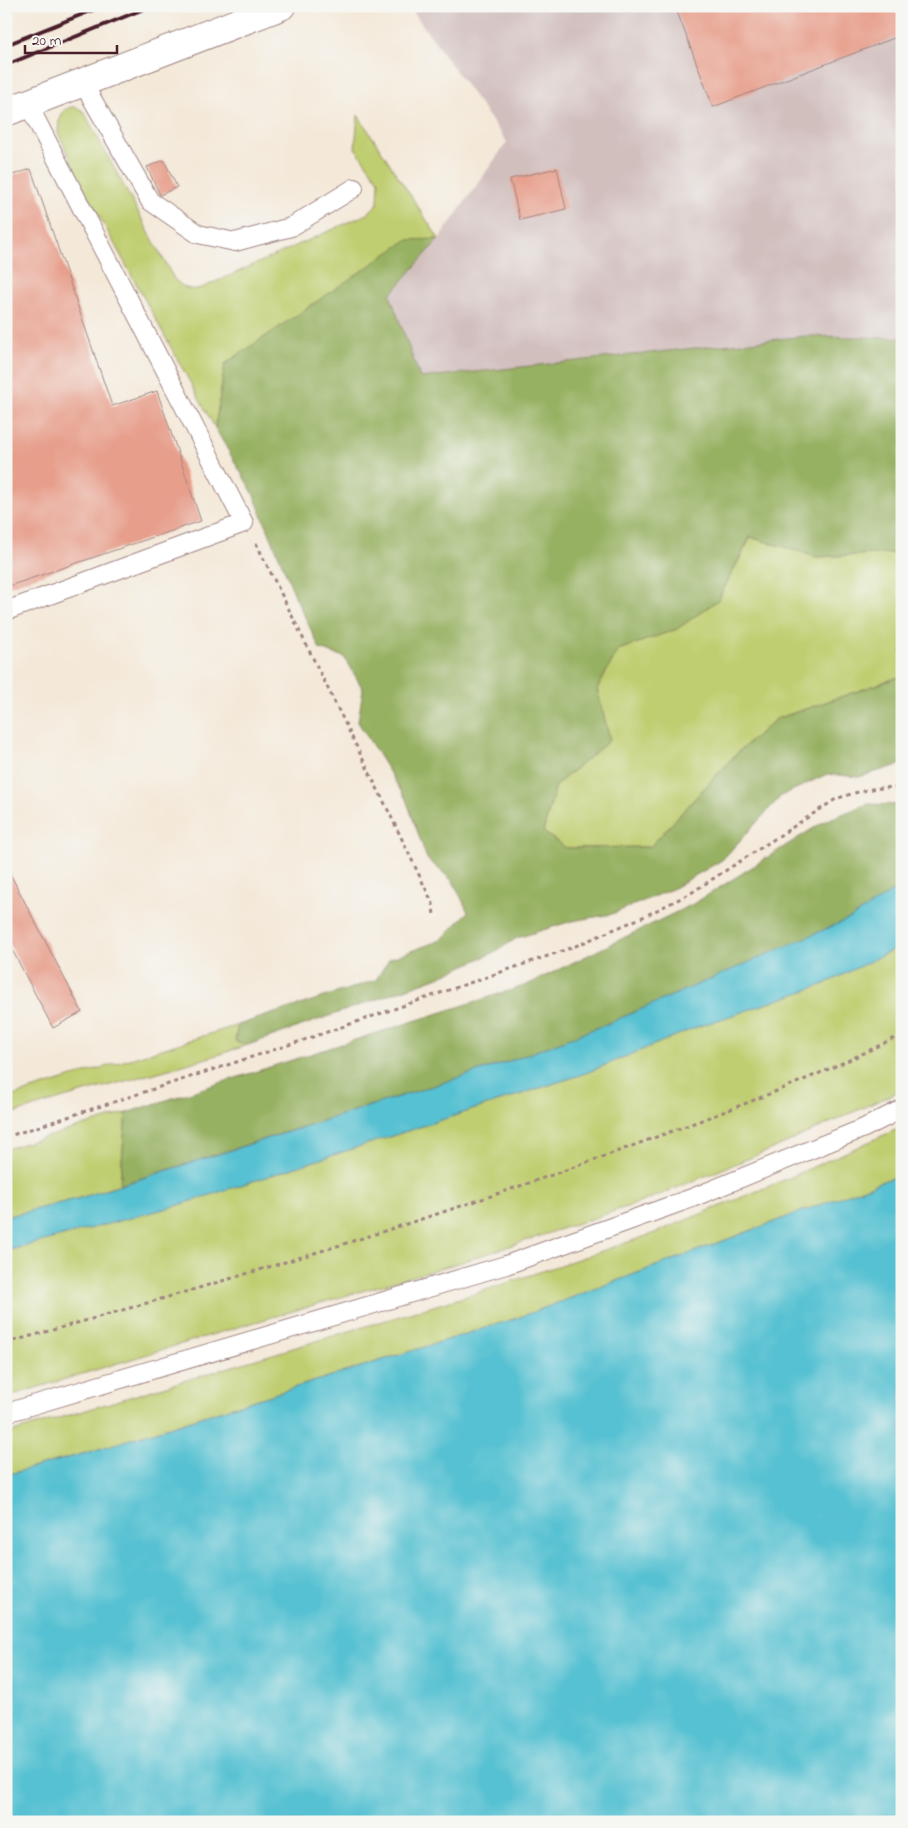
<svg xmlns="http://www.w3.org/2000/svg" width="908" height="1828" font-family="'Indie Flower',sans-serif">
<rect width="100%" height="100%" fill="#f6f6f2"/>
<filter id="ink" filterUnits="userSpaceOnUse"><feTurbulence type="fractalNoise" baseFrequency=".02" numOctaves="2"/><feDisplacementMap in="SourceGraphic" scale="10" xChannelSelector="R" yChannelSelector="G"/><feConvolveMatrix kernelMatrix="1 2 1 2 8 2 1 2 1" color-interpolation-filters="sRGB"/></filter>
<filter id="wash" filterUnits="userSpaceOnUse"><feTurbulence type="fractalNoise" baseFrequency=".0096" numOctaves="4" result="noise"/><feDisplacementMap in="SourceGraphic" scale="20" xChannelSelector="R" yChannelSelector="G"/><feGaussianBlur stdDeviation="1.12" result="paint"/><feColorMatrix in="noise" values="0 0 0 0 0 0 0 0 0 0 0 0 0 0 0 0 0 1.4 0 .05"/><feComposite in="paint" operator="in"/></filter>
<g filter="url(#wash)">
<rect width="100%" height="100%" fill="#f4e9d9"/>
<!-- industrial -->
<path fill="#d1bfbe" d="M409 6H902V338L806 336 419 378 390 295 439 239 507 142Z"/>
<!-- green -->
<path fill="#bfce70" stroke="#84764e" d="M71 107H77L84 112 174 279C185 289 190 292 204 287L367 214 378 203 379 181 355 148 358 115 439 239 407 241 225 364 215 428 85 190 58 133 59 121 64 110Z
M751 537 817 557 894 553 902 560V676L776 719 735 755 650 847 566 848 543 832 556 785 610 740 597 689 618 650 677 629 718 600Z
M902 943V1090L777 1147 639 1203 465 1261 211 1335 6 1397V1251L179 1205 586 1073 697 1027 822 985 889 952Z
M238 1025 235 1041 248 1045C169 1072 86 1089 6 1116V1098Z
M126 1113 120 1185 80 1198 6 1217V1149Z
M902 1127V1174L520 1317 86 1453 6 1475V1434L480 1292 652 1234 784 1180Z"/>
<!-- forest -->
<path fill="#97b162" stroke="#706846" d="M439 239 390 295 420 378 806 336 902 338V560L894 553 817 557 750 537 718 600 677 629 618 650 597 689 610 740 556 785 543 832 566 848 650 847 735 755 776 719 902 676V764L859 777 827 774 781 796 722 860 672 889 612 914 572 921 517 938 493 953 436 978 248 1045 235 1041 238 1025 376 980 389 959 441 940 468 912 453 881 427 859 406 799 358 722 363 689 344 657 320 649 296 598 253 493 215 428 225 364 407 240Z
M867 804 902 805V885L852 918 609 1023 505 1063 120 1185 126 1113 527 985 695 903 825 821Z"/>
<!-- water -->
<path fill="#57c1d2" stroke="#50707e" d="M902 885V943L889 952 822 985 697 1027 586 1073 179 1205 6 1251V1217L80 1198 505 1063 609 1023 851 918Z
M902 1174V1822H6V1475L86 1453 520 1317Z"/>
<g id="blocks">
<!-- building -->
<path fill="#e79e8b" d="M675 6H902V35L713 107Z
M164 160 177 187 160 195 147 167Z
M557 168 566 209 520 220 510 179Z
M31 169 112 406 157 391 201 521 6 587V177Z
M6 866 82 1012 53 1028 6 938Z"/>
</g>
</g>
<g filter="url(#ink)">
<use href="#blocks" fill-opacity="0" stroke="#9f8482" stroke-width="1"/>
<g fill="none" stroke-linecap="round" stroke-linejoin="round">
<defs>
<path id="lane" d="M83 83 150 201 198 234 235 242 291 227 354 188
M6 611 244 523 28 104
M6 1413 506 1265 692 1198 864 1128 902 1109"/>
<path id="street" d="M6 112 281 6"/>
</defs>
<!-- lane casing -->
<use href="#lane" stroke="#9f8482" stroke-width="20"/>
<!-- street casing -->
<use href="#street" stroke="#9f8482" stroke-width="30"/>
<!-- path -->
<path stroke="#9f8482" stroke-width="3" stroke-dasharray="4 4" stroke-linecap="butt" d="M256 543 386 806 433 904 434 917
M6 1137 298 1042 571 948 645 916 691 893 836 799C858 791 878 786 902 788
M6 1343C211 1286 416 1225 616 1152 712 1116 810 1082 902 1034"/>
<!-- lane -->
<use href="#lane" stroke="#fff" stroke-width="18"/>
<!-- street -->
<use href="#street" stroke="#fff" stroke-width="28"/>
<!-- rail -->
<path stroke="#4a1f2b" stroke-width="4" d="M6 45 103 6
M6 65 151 6"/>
</g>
</g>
<!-- margin -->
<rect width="908" height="1828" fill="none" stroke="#f6f6f2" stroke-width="25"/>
<!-- scale -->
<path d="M25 45v8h92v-8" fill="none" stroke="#4a1f2b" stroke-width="2.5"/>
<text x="32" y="45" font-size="15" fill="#4a1f2b" stroke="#f6f6f2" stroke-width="4" paint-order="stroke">20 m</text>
</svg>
